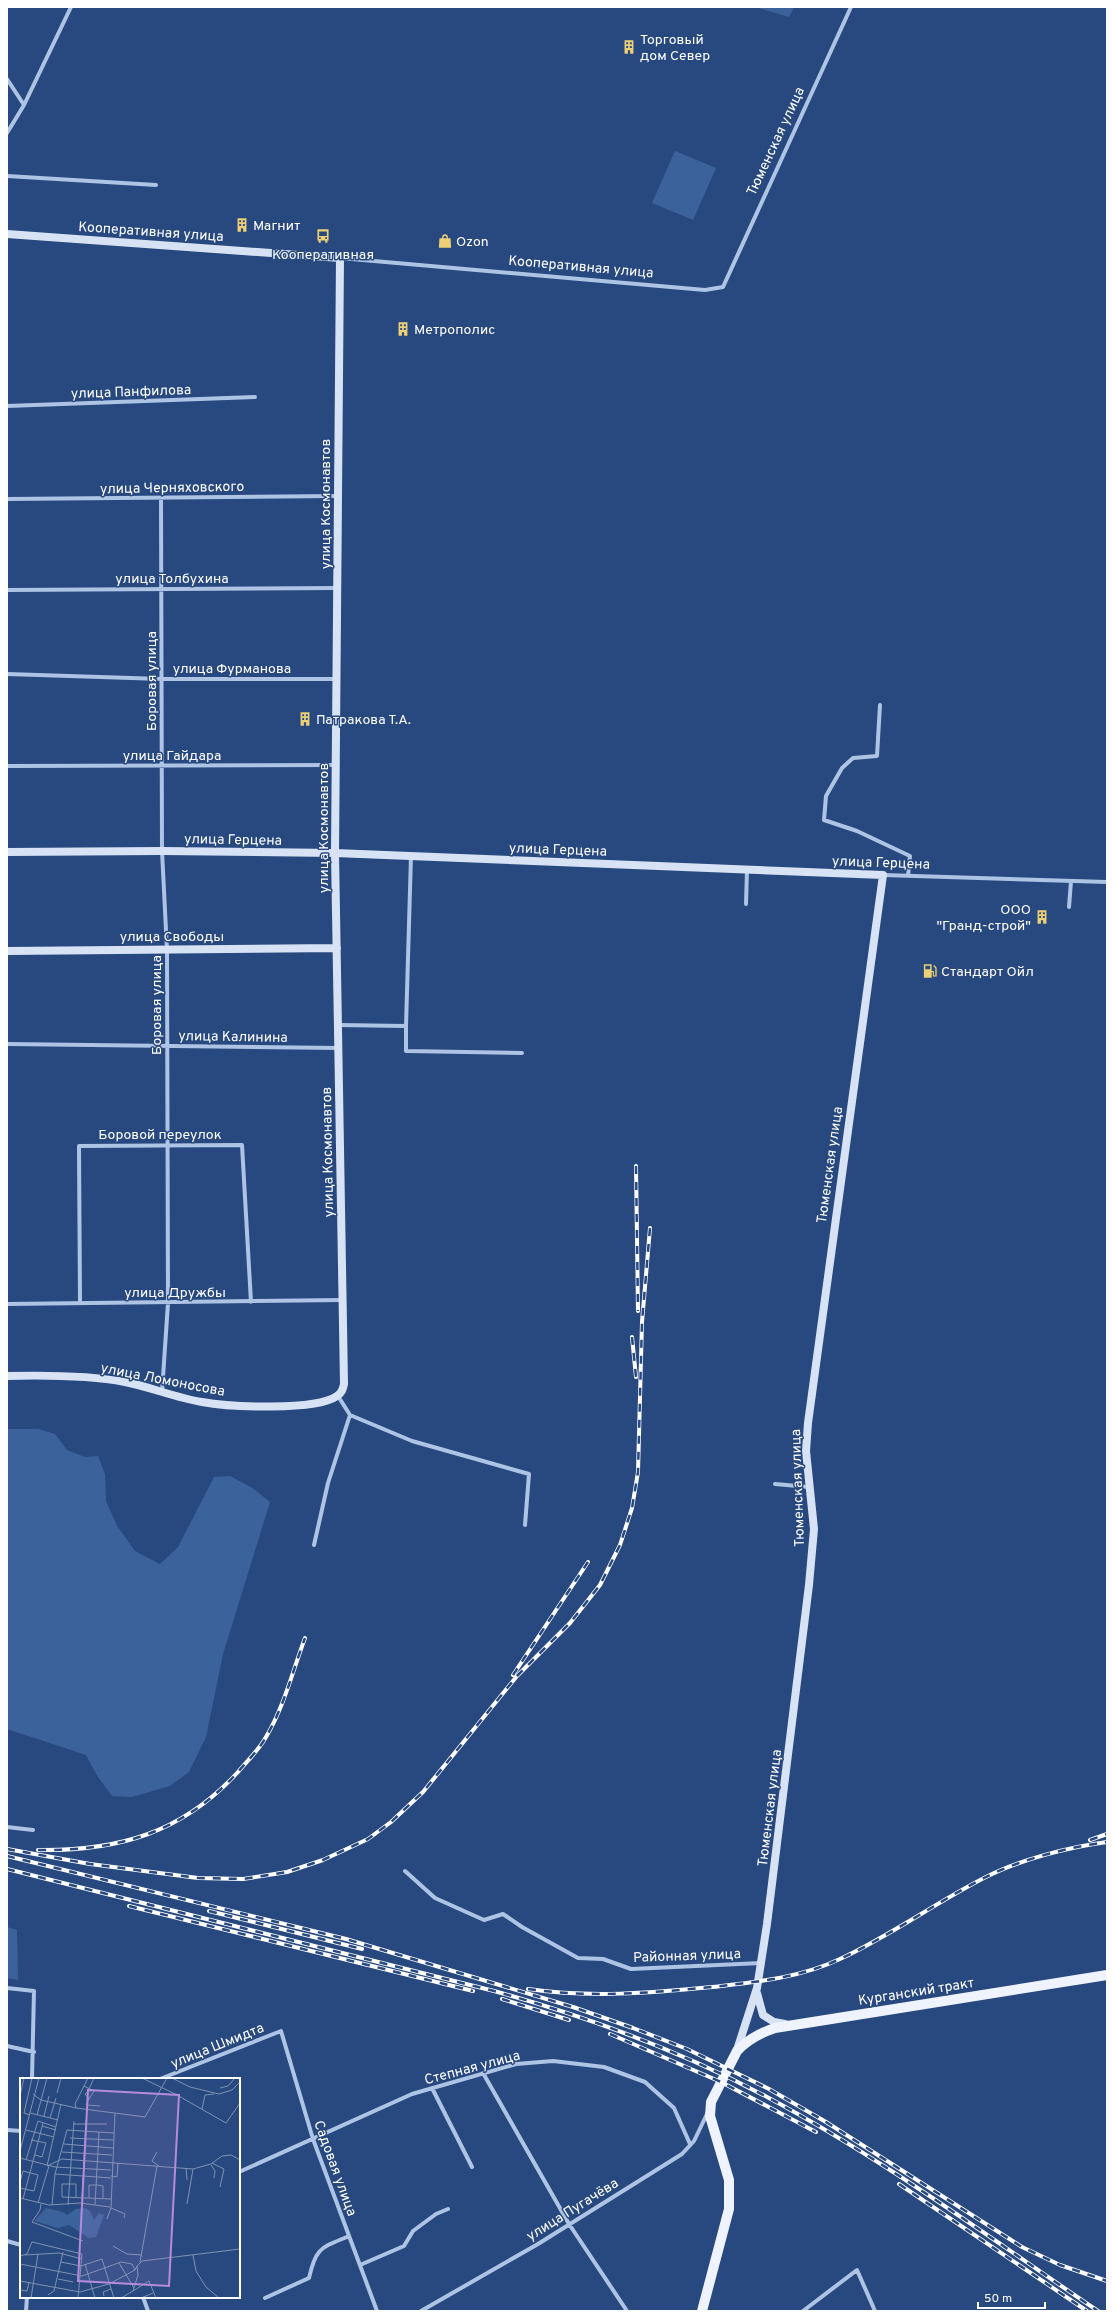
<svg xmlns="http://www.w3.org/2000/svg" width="1114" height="2318" font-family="Overpass,sans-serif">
<rect width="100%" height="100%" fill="#28497f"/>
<!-- green -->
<path fill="#3c629c" d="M755 7H794L789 17Z
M675 151 716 168 693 220 652 203Z
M7 1429H38L55 1434 67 1450 85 1457 98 1456 105 1474 106 1501 117 1526 135 1551 160 1564 178 1547 214 1477 230 1476 254 1489 270 1502 223 1654 206 1737 189 1772 170 1786 132 1797 112 1796 98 1777 86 1755 7 1729Z
M7 1927 17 1930 18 1980 7 1978Z"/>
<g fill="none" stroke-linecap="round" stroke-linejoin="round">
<!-- street -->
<path stroke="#aec4e5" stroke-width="4" d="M7 79 24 105 7 133
M24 105 71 7
M7 176 156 185
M340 258 705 290 723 287 851 7
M7 406 255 397
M161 498 162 851 167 950 168 1303 162 1392
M7 499 338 496
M7 590 337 588
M7 674 162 679H337
M880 705 877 756 853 758 842 768 826 796 824 820 857 831 910 856 908 876
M7 766 336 765
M883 875 1107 882
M746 904 747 870
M1069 907 1071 881
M338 1025 406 1026 411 856
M406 1026V1051L522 1053
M7 1044 338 1048
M80 1303 79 1146 242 1145 251 1302
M7 1304 343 1300
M350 1415 412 1441 529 1474 525 1525
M775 1484 809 1487
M314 1545 328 1483 350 1415 338 1396
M7 1827 33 1830
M405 1871 435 1898 484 1920 503 1914 522 1927 578 1958 603 1959 631 1969 761 1963
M7 1988 34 1991 32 2079
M7 2046 34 2052
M483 2073 569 2224 627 2311
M160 2079 281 2031 313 2139 377 2311
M432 2088 472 2167
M7 2130 21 2131
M239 2172 412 2094 516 2064 553 2061 604 2067 645 2082 674 2108 690 2144
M7 2241 21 2245
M360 2265 404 2246 413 2231 436 2214 448 2209
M143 2297 148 2311
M265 2298 309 2278C316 2247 321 2248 349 2236
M26 2311 27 2297
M421 2311 538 2244 682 2154 694 2141 707 2114
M803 2311 857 2270 875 2311"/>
<!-- secondary -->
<path stroke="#d7e3f5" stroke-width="8" d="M7 234 340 258 335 853 344 1384C343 1389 342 1393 337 1396 316 1411 229 1407 202 1402 176 1398 151 1387 125 1382 87 1375 46 1375 7 1376
M7 852 162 851 335 853 883 875 808 1423 806 1451 814 1529 809 1585 767 1924 757 1988 737 2050
M7 951 337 948
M757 1993 763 2015 774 2022 785 2024"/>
<!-- primary -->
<path stroke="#eff3fd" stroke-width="10" d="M702 2311 729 2209V2180L710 2116 711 2102 737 2051C748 2039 760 2033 775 2028L1107 1975"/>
<defs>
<path id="rail" d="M636 1166 638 1311
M632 1337 636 1377
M513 1675 588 1562
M1090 1840 1107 1834
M7 1849 90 1864 198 1878 243 1879 287 1872 323 1860 368 1839 391 1822 423 1792 517 1676 570 1623 600 1585 620 1545 632 1508 638 1472 642 1322 650 1228
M38 1850C119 1851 182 1833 238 1772 247 1761 259 1750 266 1737 284 1707 293 1670 305 1638
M7 1856 346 1939 573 2007 633 2028 687 2049 769 2089 826 2122 1022 2247 1060 2265 1107 2281
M7 1869 494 1991C588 2017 681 2051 767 2097 883 2159 990 2238 1098 2311
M129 1906 473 1991
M209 1911 362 1949
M528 1989C590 1998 651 1993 712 1987 755 1982 800 1978 840 1959 890 1936 935 1903 984 1878 1018 1860 1069 1847 1107 1842
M502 1999 569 2020
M610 2034 721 2082 816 2132
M899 2184 1087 2311"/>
</defs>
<!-- rail casing -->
<use href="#rail" stroke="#fff" stroke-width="4"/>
<!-- rail -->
<use href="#rail" stroke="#28497f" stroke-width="2.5" stroke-dasharray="8" stroke-linecap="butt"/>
</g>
<!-- icons -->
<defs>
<symbol id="building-bare" viewBox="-9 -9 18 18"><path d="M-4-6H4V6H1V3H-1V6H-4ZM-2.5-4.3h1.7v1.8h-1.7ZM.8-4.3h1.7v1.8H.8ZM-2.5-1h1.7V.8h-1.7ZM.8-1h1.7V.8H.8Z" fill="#edd075" stroke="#28497f" stroke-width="2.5" paint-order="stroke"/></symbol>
<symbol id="bus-bare" viewBox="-9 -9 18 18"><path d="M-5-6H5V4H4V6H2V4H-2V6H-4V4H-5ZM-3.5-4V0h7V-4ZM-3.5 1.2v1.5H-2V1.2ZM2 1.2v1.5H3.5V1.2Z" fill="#edd075" stroke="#28497f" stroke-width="2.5" paint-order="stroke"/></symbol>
<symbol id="shop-bare" viewBox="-9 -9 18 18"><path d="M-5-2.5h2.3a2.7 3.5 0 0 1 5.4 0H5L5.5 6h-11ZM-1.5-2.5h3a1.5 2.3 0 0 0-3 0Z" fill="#edd075" stroke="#28497f" stroke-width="2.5" paint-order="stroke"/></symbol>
<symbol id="fuel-bare" viewBox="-9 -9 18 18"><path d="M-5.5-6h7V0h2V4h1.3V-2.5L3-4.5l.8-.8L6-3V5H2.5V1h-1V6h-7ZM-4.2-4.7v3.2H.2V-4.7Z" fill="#edd075" stroke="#28497f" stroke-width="2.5" paint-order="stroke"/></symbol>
</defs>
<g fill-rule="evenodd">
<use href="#building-bare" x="619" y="37" width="20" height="20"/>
<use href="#building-bare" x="232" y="215" width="20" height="20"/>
<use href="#bus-bare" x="313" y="226" width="20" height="20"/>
<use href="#shop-bare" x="435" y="231" width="20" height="20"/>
<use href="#building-bare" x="393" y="319" width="20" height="20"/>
<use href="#building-bare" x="295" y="709" width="20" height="20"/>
<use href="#building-bare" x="1032" y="907" width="20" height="20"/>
<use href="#fuel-bare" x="920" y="961" width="20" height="20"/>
</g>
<g text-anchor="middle" stroke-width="3" stroke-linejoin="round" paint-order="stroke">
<!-- poi labels -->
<g font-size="14" fill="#fff" stroke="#28497f" text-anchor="start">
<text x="640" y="44">Торговый<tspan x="640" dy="16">дом Север</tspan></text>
<text x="253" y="230">Магнит</text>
<text x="456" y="246">Ozon</text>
<text x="323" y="259" text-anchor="middle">Кооперативная</text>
<text x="414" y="334">Метрополис</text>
<text x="316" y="724">Патракова Т.А.</text>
<text x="1031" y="914" text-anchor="end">ООО<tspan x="1031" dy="16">"Гранд-строй"</tspan></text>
<text x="941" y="976">Стандарт Ойл</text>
</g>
<!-- street labels -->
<g font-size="14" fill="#fff" stroke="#28497f">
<text transform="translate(775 141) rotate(-65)" y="5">Тюменская улица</text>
<text transform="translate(151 231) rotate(4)" y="5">Кооперативная улица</text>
<text transform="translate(581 266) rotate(5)" y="5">Кооперативная улица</text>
<text transform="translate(131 391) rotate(-2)" y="5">улица Панфилова</text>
<text transform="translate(172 487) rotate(-1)" y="5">улица Черняховского</text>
<text transform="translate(325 504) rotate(-90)" y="5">улица Космонавтов</text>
<text x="172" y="583">улица Толбухина</text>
<text x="232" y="673">улица Фурманова</text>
<text transform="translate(151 681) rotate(-90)" y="5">Боровая улица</text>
<text x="172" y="760">улица Гайдара</text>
<text transform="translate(323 828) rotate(-90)" y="5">улица Космонавтов</text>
<text transform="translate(233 839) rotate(1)" y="5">улица Герцена</text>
<text transform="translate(558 849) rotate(2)" y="5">улица Герцена</text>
<text transform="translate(881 862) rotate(2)" y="5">улица Герцена</text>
<text x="172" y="941">улица Свободы</text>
<text transform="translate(156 1005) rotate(-90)" y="5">Боровая улица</text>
<text transform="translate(233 1036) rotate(1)" y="5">улица Калинина</text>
<text x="160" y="1139">Боровой переулок</text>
<text transform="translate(327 1152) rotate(-91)" y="5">улица Космонавтов</text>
<text transform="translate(829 1165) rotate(-82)" y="5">Тюменская улица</text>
<text x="175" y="1297">улица Дружбы</text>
<text transform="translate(163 1379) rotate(11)" y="5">улица Ломоносова</text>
<text transform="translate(797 1488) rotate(-92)" y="5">Тюменская улица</text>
<text transform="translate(769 1808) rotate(-83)" y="5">Тюменская улица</text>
<text transform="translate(687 1955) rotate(-2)" y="5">Районная улица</text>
<text transform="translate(916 1991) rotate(-9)" y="5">Курганский тракт</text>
<text transform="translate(217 2045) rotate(-22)" y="5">улица Шмидта</text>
<text transform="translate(472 2067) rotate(-15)" y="5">Степная улица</text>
<text transform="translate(336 2168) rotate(70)" y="5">Садовая улица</text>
<text transform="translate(572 2209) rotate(-32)" y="5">улица Пугачёва</text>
</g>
</g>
<!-- overview -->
<g transform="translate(20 2078)">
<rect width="220" height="220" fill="#28497f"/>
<path d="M26 130 43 134 47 137 56 131 65 130 70 133 74 142 79 135 84 137 76 159 69 160 49 147 38 150 14 143Z" fill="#3c629c"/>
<path fill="none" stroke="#486087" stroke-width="2" d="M22 220H36"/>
<path fill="none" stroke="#7e92b2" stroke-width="1" d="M68 0 55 26 56 30 125 39 147 0M122 0 157 17 206 45 220 25M152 0 170 9 199 16 212 12 220 4M64 8 74 13 69 21M200 10 208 8 215 0M69 11 74 0M68 13 65 16 69 21 66 27 80 28M37 15 41 0M13 16 21 22 56 30M0 18 4 0M182 31 185 17 194 16M10 35 38 42M10 37 4 35 12 0M17 37 27 0M24 38 29 18M30 40 36 20M53 46H87M22 48 36 52M6 52 34 59M50 60 93 62M11 62 26 65 22 79 15 77M44 66 93 70M0 73 19 0M42 74 92 77M137 74 132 83 139 88M0 80 35 89 91 92M6 82 18 43 36 49M192 85 204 91 200 109M191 87 195 93 194 100M27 88 42 81 173 91 191 86 202 78 211 77 220 82M27 88 41 26M166 90 167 102M35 96 91 100M91 98 97 99 98 85M0 104 3 93 18 97 14 113 0 110M56 119V106H42V119L91 121M0 120 29 127 60 125 90 129M62 120 66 42M69 120V107H77L83 108V120M3 121 23 45M18 125 29 88M21 126 20 132 12 144 63 163M167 126 173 91M32 127 35 96 47 52 94 55M48 127 54 43M75 127 79 54M91 130 105 136 104 140M87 141 91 130 95 35M93 168 107 176 122 177M5 177 39 175 62 181M173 177 176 193 186 209 199 220M0 178 7 176 12 164 62 176 58 220M41 184 61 188 82 181 94 220M120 184 137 88M99 185 114 210M0 186 62 198 101 184 112 186 115 192M65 186 75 220M38 201 53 204M0 203 60 214 89 206 115 192 117 188M0 212 7 213 9 204M113 213 129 203 136 220M28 217 34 213 43 174M84 218 83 214 91 211M11 220 18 176M101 220 113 213 118 197 117 188 122 183 220 171M121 220 133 215"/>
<path fill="#b68bdc" fill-opacity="0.15" stroke="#b68bdc" stroke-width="2" d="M68 12 159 17 149 208 58 203Z"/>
<rect width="220" height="220" fill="none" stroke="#fff" stroke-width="2"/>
</g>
<!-- border -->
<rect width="1114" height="2318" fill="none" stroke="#ffffff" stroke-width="16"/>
<!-- scale -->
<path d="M978 2302v6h67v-6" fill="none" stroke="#ffffff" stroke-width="2"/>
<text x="984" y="2302" font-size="12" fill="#ffffff" stroke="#28497f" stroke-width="3" paint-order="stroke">50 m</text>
</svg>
